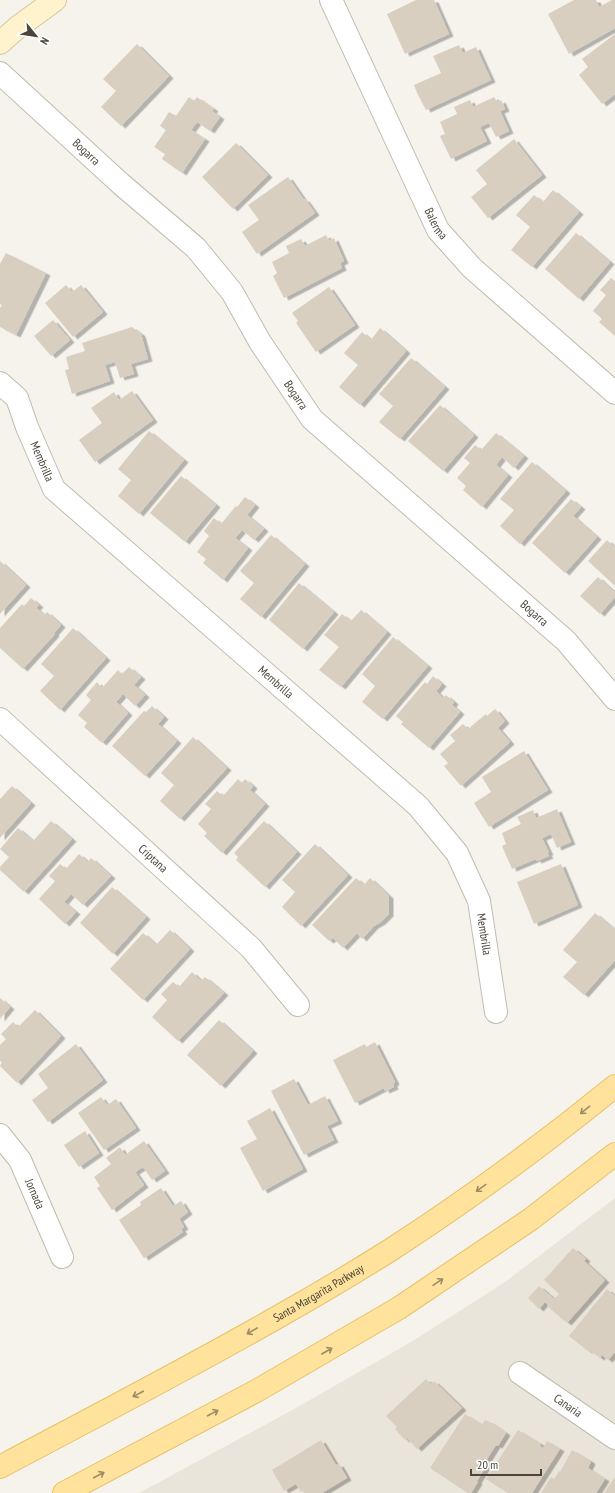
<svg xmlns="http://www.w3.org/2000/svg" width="615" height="1493" font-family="'PT Sans Narrow',sans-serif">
<defs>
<filter id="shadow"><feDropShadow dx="4.5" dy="2.5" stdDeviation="0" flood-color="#0004"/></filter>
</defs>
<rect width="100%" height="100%" fill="#f6f3ec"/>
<!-- residential -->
<path fill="#eae5da" d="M615 1198V1493H139L296 1408 411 1342 505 1282Z"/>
<!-- building -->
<path fill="#d8cfc1" filter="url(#shadow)" d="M416 0H434L449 34 405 54 387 14Z
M574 0H596L599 7 612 0H615V28L569 54 548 14Z
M615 34V94L602 104 579 75 588 67 582 59Z
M137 44 169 76 121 126 101 107 116 91 103 79Z
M459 45 463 53 476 47 491 80 426 110 417 93 414 85 441 73 433 56Z
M189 97 194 101 197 97 214 109 212 111 220 117 210 131 197 122 191 130 205 139 182 173 162 159 165 154 154 147 166 130 160 126 169 112 176 116Z
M494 97 497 102 501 100 505 109 500 111 509 131 496 137 489 123 480 127 487 141 451 159 440 136 445 134 440 122 457 114 454 107 470 100 473 107Z
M514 139 542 175 488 218 471 197 487 184 476 170Z
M236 143 268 175 233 209 202 177Z
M288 177 304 200 305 199 315 213 257 254 242 232 259 220 248 205Z
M553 190 579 212 532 267 511 250 530 227 516 215 534 195 543 202Z
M576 233 610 262 579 299 545 269Z
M326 235 329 241 334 238 344 261 340 263 342 268 284 298 273 276 277 273 272 262 289 253 286 246 301 239 305 246Z
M6 253 46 273 16 335 0 327V308L2 305 0 304V264Z
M611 278 615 281V336L599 322 602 319 593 311 606 295 600 290Z
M66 285 72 292 81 285 103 312 73 337 45 303Z
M329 287 355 325 316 352 296 323 298 321 292 313Z
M53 320 70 340 51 356 34 336Z
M132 327 141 334 148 359 131 364 134 374 120 378 115 362 105 365 110 381 72 394 65 370 69 369 66 357 85 351 82 343Z
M380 328 406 351 360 405 339 387 358 365 344 353 362 332 371 340Z
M411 358 445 387 400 439 379 422 393 406 379 394Z
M132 391 153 420 95 462 79 440 102 423 91 408 114 392 119 400Z
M440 405 474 435 443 471 408 441Z
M149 431 184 460 139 514 118 496 131 480 118 469Z
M496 433 524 456 514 468 502 457 496 465 508 475 482 507 463 490 466 486 457 478 470 463 464 458 475 445 481 450Z
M532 462 566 491 520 544 500 526 514 510 500 499Z
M181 476 216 505 185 542 150 513Z
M245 497 255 505 247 515 264 529 254 540 242 530 235 538 248 548 223 580 203 563 206 559 197 552 209 536 204 531 214 518 221 524 236 506 237 507Z
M571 499 581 507 573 516 597 537 565 573 532 543Z
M271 535 305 564 261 617 240 599 254 583 240 571Z
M607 540 614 547 615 545V586L588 561Z
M0 561 26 585 0 614Z
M598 577 615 593V597L600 614 580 596Z
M299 583 334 612 303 649 269 620Z
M31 598 39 605 36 608 44 615 47 612 61 625 54 633 55 634 23 669 0 648V628L22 604 24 606Z
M361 610 387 632 341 687 319 670 339 647 324 635 342 614 351 621Z
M73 628 106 658 60 710 40 691 54 676 41 664Z
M393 637 428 666 383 719 362 702 375 686 362 674Z
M129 667 141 677 134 685 145 695 135 706 123 694 116 702 128 713 102 743 84 727 87 723 78 715 91 700 86 695 97 682 102 688 118 670 122 674Z
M433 676 442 684 436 691 443 698 446 695 454 702 452 705 460 712 429 748 401 724 403 722 396 716 425 682 427 684Z
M152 706 164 717 158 724 177 741 145 776 112 746 144 711 146 712Z
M495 709 505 721 498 728 510 742 461 786 444 766 448 763 440 754 455 741 450 735 463 724 468 729 486 714 487 716Z
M193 737 227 768 180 819 160 801 174 785 161 773Z
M524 751 548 790 489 827 474 803 491 792 482 777Z
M238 779 242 783 245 779 253 786 250 790 265 804 222 853 204 836 207 833 198 824 211 809 205 804 217 791 223 796Z
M12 786 31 803 0 838V799Z
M557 809 571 842 557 848 551 834 542 838 549 853H547L549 856 537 861 536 859 512 869 502 846 506 844 502 833 521 824 517 817 533 810 536 818Z
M51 821 72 839 24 892 0 870V867L9 857 0 849 18 828 33 841Z
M264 821 297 852 265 887 236 860 238 857 234 853Z
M315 844 348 875 301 926 282 907 295 892 282 880Z
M79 854 88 862 91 858 111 876 83 905 71 894 64 902 76 912 65 924 39 899 55 881 49 876 60 864 66 869Z
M561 864 578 905 534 924 517 882Z
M356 878 364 885 370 878 389 896V914L381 922 374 926 362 939 357 933 343 948 333 938 329 941 312 925Z
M112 887 146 917 113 954 80 923Z
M595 913 615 930V960L584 995 563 977 577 962 563 950Z
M170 930 190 949 143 1000 110 969 143 933 156 945Z
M192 972 201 981 205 977 224 993 178 1041 152 1017 167 1000 161 994 173 982 179 987Z
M0 998 10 1007 0 1019Z
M35 1010 61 1036 17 1083 0 1066 2 1062 0 1061V1045L6 1039 1 1034 13 1022 18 1027Z
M219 1020 253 1051 221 1086 187 1055Z
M375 1042 395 1082 393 1084 394 1087 385 1091 384 1088 355 1103 333 1060 365 1044 366 1047Z
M76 1044 103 1080 48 1122 32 1100 48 1088 38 1074Z
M294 1079 308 1105 325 1096 338 1121 327 1126 334 1140 304 1155 271 1091Z
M101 1097 107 1105 116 1099 136 1128 104 1150 78 1113Z
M270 1108 303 1169 263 1191 240 1148 257 1139 247 1121Z
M85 1131 99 1153 79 1167 64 1145Z
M144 1141 165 1171 152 1180 143 1167 135 1172 144 1185 112 1210 97 1188 100 1186 94 1177 111 1164 106 1158 120 1147 125 1155Z
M161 1188 173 1206 181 1201 188 1212 179 1219 184 1227 181 1229 183 1232 144 1258 119 1220 141 1205 140 1202Z
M573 1248 586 1259 584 1261 605 1280 567 1323 547 1306 548 1305 545 1302 539 1309 528 1298 539 1286 554 1299 559 1294 544 1280Z
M607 1289 615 1296V1352L608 1360 602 1355 600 1358 589 1350 588 1351 569 1336Z
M426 1379 431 1384 434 1381 462 1408 417 1449 407 1438 405 1440 395 1429 397 1427 386 1416Z
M465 1414 482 1425 485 1420 490 1422 506 1433 498 1446 496 1445 486 1461 489 1462 477 1481 478 1482 471 1493H468L430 1468Z
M518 1430 541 1444 540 1446 543 1448 547 1441 560 1449 532 1493H508L486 1479Z
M321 1440 336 1465 339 1464 347 1478 322 1493H304L303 1491 301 1492 296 1484 284 1491 272 1470Z
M572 1450 589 1460 591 1462 588 1468 605 1479 596 1493H541L551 1477 554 1479 559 1471 560 1472Z
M615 1477V1493H604Z"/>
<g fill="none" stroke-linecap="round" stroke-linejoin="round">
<defs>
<g id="street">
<path id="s1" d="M331 0 438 230 472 268 615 393"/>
<path id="s2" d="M0 73 121 184 196 248 232 292 260 342 312 419 566 641 615 699"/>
<path id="s3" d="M0 383 17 398 27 427 54 489 418 806 457 853 479 901 496 1012"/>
<path id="s4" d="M0 719 251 948 298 1005"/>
<path id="s5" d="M0 1135 20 1160 62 1257"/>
<path id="s6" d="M520 1373 615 1438"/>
</g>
<path id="secondary" d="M0 43 18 27 55 0"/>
<g id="primary">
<path id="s7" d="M0 1467C92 1418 185 1370 276 1318 315 1296 354 1273 392 1249 469 1199 544 1144 615 1086"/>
<path d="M64 1493 258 1390 399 1308 531 1219 615 1154"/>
</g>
</defs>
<!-- street casing -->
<use href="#street" stroke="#c2bbae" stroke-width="24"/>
<!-- secondary casing -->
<use href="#secondary" stroke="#d6c79b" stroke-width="24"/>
<!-- primary casing -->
<use href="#primary" stroke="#e6c16a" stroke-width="24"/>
<!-- street -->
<use href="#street" stroke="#fff" stroke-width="22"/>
<!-- secondary -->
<use href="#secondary" stroke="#fff3cd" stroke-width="22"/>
<!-- primary -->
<use href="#primary" stroke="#ffe39c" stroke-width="22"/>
</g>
<!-- one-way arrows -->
<defs><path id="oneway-shaft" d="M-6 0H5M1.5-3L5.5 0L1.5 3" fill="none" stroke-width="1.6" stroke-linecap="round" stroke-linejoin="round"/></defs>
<g stroke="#9c8c66">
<use href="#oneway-shaft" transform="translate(585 1110) rotate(141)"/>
<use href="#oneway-shaft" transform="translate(481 1188) rotate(144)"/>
<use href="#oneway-shaft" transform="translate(438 1282) rotate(-34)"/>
<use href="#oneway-shaft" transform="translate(252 1331) rotate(150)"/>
<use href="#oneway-shaft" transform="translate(327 1351) rotate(-30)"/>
<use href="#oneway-shaft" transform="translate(138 1394) rotate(152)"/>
<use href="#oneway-shaft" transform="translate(213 1413) rotate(-28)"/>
<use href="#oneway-shaft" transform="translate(99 1475) rotate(-28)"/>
</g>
<g text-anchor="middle" stroke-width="4" stroke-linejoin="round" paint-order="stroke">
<!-- street labels -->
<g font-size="12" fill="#4b4439" stroke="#fff">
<text dy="4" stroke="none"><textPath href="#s2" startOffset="117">Bogarra</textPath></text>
<text dy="4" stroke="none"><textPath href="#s1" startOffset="247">Balerma</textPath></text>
<text dy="4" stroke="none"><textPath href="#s2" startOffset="441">Bogarra</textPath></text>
<text dy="4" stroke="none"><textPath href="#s3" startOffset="91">Membrilla</textPath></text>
<text dy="4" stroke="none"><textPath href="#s2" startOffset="765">Bogarra</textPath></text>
<text dy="4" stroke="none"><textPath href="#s3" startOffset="415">Membrilla</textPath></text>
<text dy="4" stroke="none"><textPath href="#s4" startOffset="207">Criptana</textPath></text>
<text dy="4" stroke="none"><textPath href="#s3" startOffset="751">Membrilla</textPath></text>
<text dy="4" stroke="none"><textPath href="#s5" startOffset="69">Jornada</textPath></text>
<text dy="4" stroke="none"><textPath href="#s7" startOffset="363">Santa Margarita Parkway</textPath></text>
<text dy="4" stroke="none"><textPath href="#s6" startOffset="58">Canaria</textPath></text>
</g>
</g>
<!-- north arrow -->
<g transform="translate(36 36) rotate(120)" stroke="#ffffff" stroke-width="3" paint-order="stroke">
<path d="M0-3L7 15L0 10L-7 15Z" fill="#4b4439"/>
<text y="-6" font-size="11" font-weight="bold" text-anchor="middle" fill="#4b4439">N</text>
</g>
<!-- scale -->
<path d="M471 1469v6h70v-6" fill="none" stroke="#4b4439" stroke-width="2"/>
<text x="477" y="1469" font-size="12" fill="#4b4439" stroke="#ffffff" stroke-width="3" paint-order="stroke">20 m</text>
</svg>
